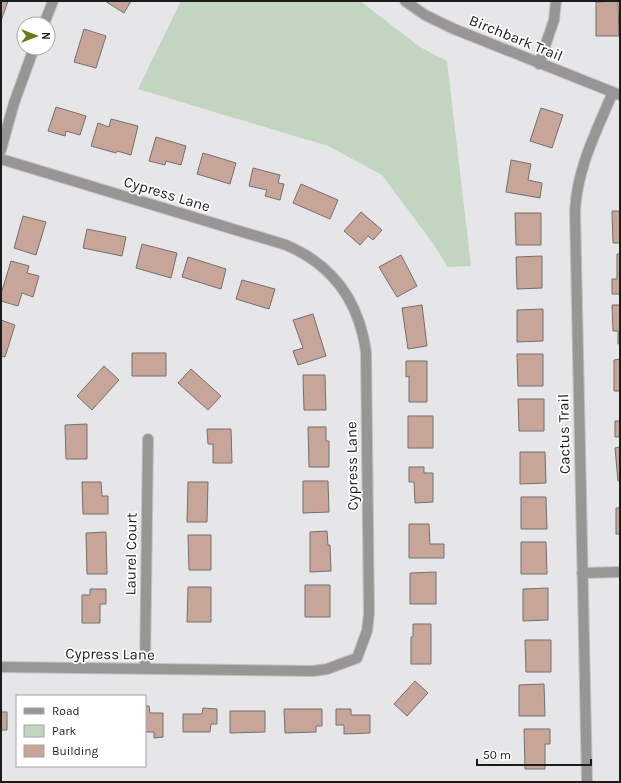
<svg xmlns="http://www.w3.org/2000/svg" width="621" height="783" font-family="Karla,sans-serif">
<rect width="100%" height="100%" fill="#e6e6e9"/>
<!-- green -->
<path fill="#c1d5c0" d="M181 1H360L420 47 447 61 471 266 448 267 432 242 382 175 328 146 138 89Z"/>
<!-- building -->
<path fill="#c8a599" stroke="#73706f" d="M1 1H8L1 21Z
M105 1H131L124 13Z
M618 1 619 36H596V2Z
M84 29 106 36 96 68 74 62Z
M56 107 86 116 80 135 66 131 65 136 48 131Z
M541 108 563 115 552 148 530 141Z
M111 119 138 126 131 155 117 151 116 153 91 146 98 123 109 127Z
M156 137 186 146 181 165 166 161 165 165 149 161Z
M203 153 236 163 230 184 197 174Z
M511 160 531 164 528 180 542 183 540 198 506 192Z
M253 168 280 175 278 183 284 184 280 200 265 196 267 190 249 186Z
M301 184 338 200 330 219 293 203Z
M612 211H620V243H613Z
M361 212 382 230 373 240 368 236 360 245 344 231Z
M515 213H541V245H516Z
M23 216 46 222 36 255 14 248Z
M87 229 126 237 122 256 83 248Z
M142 244 177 253 171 278 136 268Z
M617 254H620V294H612V279H617Z
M401 255 417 286 397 297 379 267Z
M542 256V288L517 289 516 257Z
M188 257 226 269 221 289 182 277Z
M11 261 29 266 27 273 39 276 33 297 22 293 18 306 1 301V294Z
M242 280 275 289 269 309 236 299Z
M422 305 427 346 408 349 402 308Z
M612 305H620V344H618V331H613Z
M543 309V341L517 342V310Z
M313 314 326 356 298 365 293 351 303 348 293 320Z
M1 320 15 325 5 357 1 356Z
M132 353H166V376H132Z
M517 354H543V386H518Z
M620 359V391H614V360Z
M406 361H427V402H409V376L406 377Z
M104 366 119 380 92 410 77 396Z
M191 369 221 396 208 410 178 383Z
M303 375H325L326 410H304Z
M518 399H544V431H519Z
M408 416H433V448H408Z
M615 421H620V437H615Z
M87 424V459H66L65 425Z
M308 427H326V441H329V467H309Z
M207 429H231L232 463H213V444H208Z
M620 447V481H618L615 448Z
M520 452H545L546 483 520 484Z
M409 467H424V473H433V502L415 503 414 482H409Z
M303 481H328L329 512 303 513Z
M82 482H101L102 496H108V514H83Z
M188 482H208L207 522H187Z
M521 497H546L547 529H521Z
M616 508H620V534H616Z
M409 524H429L430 544H444V558H409Z
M327 531 328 545H330L331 571 310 572V532Z
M106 532 107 574H87L86 533Z
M188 535H211V570H189Z
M521 542H546L547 574H521Z
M436 572V604H410V573Z
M305 585H330V617H305Z
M188 587H211V622H187Z
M548 588V620L523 621V589Z
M90 589H106V604H100V623H82V595H90Z
M413 624H431V664H411V637H413Z
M525 640H551V672H526Z
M415 681 428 693 407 716 394 704Z
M544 684 545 716H519V685Z
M145 706H149L150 713H163V737L154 738V732H145Z
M203 708 217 709V724H211L210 732H183V714H202Z
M284 709H322V726H316V732L285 733Z
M336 709H351V715H370V733L344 734V725H336Z
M230 711H265V732L230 733Z
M1 712H7V730H1Z
M524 729H550V744H545V769H525Z"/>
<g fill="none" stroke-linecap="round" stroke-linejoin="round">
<defs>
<path id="street" d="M405 1 425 15 454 29 620 95
M44 24 53 1
M539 64 554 20 556 1
M1 150 14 103 34 48
M1 159 286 245C333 265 359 301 366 352L369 614 367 631 357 658 327 669 313 671 1 667
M582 573 620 572
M145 669 148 439
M587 782 575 211C577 168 597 130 613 92"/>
</defs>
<!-- street casing -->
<use href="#street" stroke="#c1c1c4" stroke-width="12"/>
<!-- street -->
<use href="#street" stroke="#979695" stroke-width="10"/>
</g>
<g text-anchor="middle" stroke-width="3.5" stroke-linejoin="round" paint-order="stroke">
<!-- street labels -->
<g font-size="15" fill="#1b1b1c" stroke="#fff">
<text transform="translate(516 38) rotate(22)" y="5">Birchbark Trail</text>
<text transform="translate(167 194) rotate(17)" y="5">Cypress Lane</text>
<text transform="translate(564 434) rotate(-91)" y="5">Cactus Trail</text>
<text transform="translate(352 466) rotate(-91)" y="5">Cypress Lane</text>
<text transform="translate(131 554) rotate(-89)" y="5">Laurel Court</text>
<text transform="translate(110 654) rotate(1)" y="5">Cypress Lane</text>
</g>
</g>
<!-- border -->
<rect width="621" height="783" fill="none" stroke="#1b1b1c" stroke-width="4"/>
<!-- legend -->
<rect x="16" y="695" width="130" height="72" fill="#ffffff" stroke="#a4a4a4"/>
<rect x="24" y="708" width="20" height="6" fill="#979695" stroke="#a4a4a4"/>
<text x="52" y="715" font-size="12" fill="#1b1b1c">Road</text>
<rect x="24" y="725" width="20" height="12" fill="#c1d5c0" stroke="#a4a4a4"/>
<text x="52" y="735" font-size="12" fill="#1b1b1c">Park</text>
<rect x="24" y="745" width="20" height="12" fill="#c8a599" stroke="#a4a4a4"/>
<text x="52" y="755" font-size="12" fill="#1b1b1c">Building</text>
<!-- north arrow -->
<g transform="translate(36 36) rotate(90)"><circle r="19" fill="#ffffff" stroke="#a4a4a4"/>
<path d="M0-3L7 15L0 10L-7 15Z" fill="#72771f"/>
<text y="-6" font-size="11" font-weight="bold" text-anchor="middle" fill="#1b1b1c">N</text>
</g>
<!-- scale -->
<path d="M477 759v6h114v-6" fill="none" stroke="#1b1b1c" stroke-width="2"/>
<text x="483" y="759" font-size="12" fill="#1b1b1c" stroke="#ffffff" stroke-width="3" paint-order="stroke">50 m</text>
</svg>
